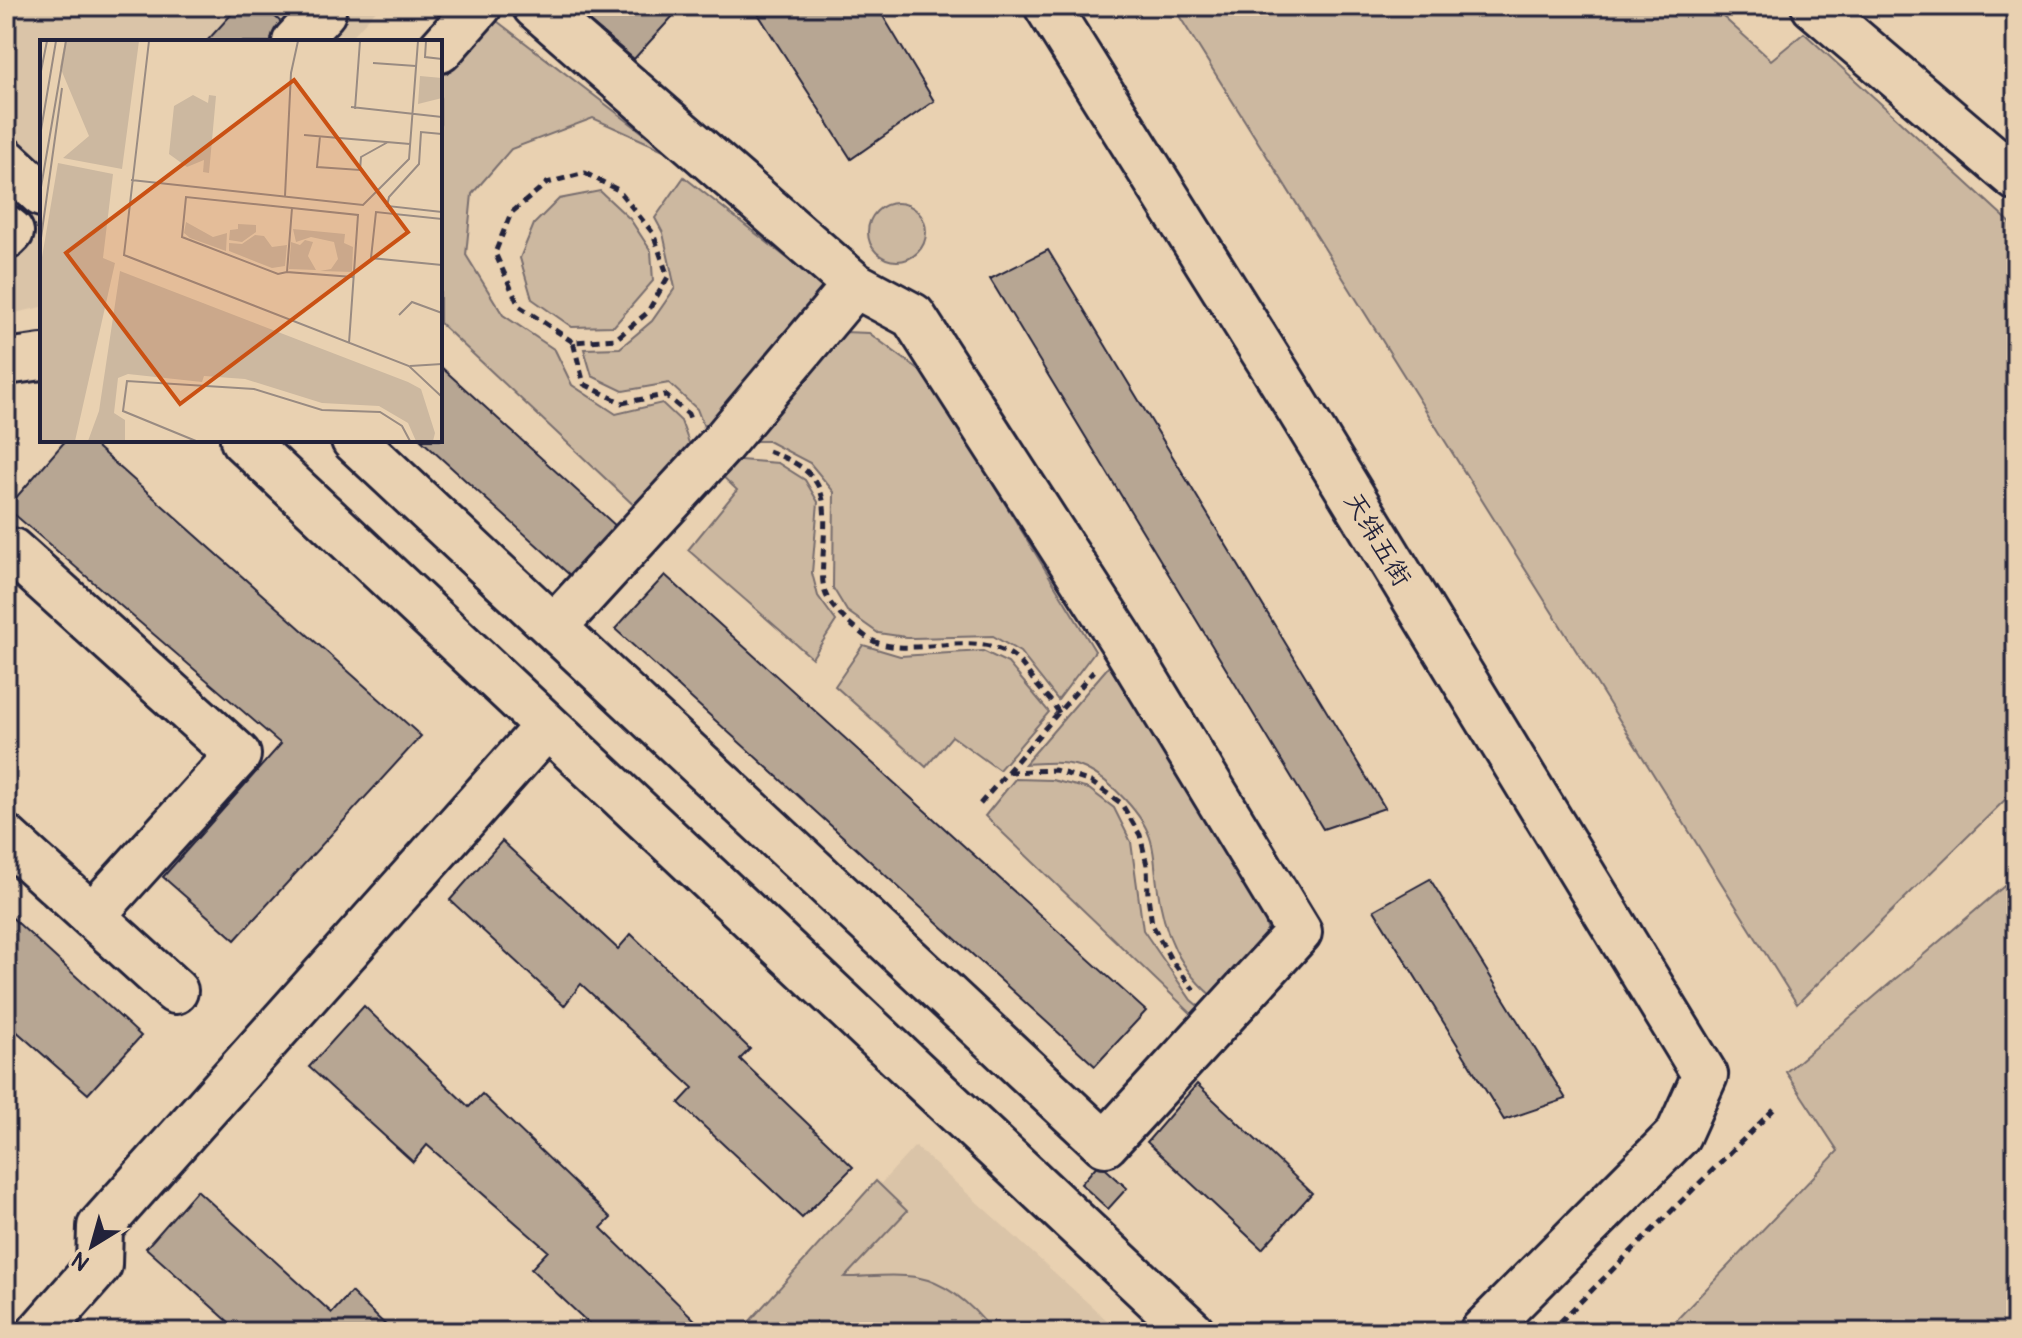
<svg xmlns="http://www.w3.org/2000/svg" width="2022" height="1338" font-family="Pangolin,'LXGW WenKai TC',sans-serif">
<rect width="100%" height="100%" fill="#e9d1b1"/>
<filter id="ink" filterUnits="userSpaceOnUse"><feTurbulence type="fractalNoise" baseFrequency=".0125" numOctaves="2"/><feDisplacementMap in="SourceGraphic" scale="16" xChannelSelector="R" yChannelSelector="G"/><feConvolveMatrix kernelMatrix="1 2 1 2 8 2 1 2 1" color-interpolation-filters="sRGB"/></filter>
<g filter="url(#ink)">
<!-- built -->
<path fill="#dac4a8" d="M6 6H380L347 42H42V307L6 315Z
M915 1146 1120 1332H746Z"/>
<!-- green -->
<path fill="#ccb8a0" stroke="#776d6e" stroke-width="2" d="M1173 6H1711L1771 60 1804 33 2016 228V789L1797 1004Z
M489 15 668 152 593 118 511 149 472 194 466 255 503 315 555 350 572 385 616 414 662 403 681 421 693 454 639 510 440 323V75Z
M684 177 834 295 709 440 697 409 669 383 623 391 592 376 584 349 620 348 652 321 675 288 663 233 655 218Z
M600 191 630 219 651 251 653 281 614 326 572 327 532 299 520 258 534 224 559 199Z
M868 232a29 29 0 1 1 58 0a29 29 0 1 1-58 0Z
M844 332 869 333 927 376 1095 651 1058 700 1020 652 993 636 913 638 878 633 847 611 833 588 834 492 810 463 768 441H741L828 344Z
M726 459 778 463 805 480 818 502 812 573 818 596 836 621 812 658 688 550 737 490 715 469Z
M863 645 900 656 983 651 1008 663 1049 712 999 770 952 736 926 767 835 686Z
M1109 666 1258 895 1271 944 1218 1001C1179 971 1163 932 1157 884 1155 870 1155 855 1151 841 1144 815 1111 781 1086 769 1068 760 1045 763 1025 764Z
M1015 779 1052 780 1089 789 1114 808 1131 842 1143 930 1191 1000 1204 1011 1198 1020 985 816Z
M2016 876V1332H1665L1838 1151 1786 1072Z
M876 1181 907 1211 845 1277C867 1277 894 1273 916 1277 948 1283 974 1307 993 1332H740Z"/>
<!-- building -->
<path fill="#b7a693" stroke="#22223b" stroke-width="2" d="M239 6H264L287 28 273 42H206Z
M571 6H682L634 59Z
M753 6H877L934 101 851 159Z
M1048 250 1385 808 1323 829 990 279Z
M440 366 617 527 572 577 421 440H440Z
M66 440H89L421 736 235 940 163 877 281 744 7 508Z
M665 575 1146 1011 1095 1066 615 629Z
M502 841 618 949 631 934 750 1049 740 1059 853 1167 802 1218 679 1103 693 1088 581 984 564 1006 450 900Z
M1430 879 1566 1099 1504 1120 1374 910Z
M6 912 141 1036 88 1094 6 1022Z
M364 1006 469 1107 482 1094 611 1218 601 1228 706 1331 598 1332 531 1269 548 1251 427 1145 413 1162 309 1067Z
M1197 1084 1312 1193 1262 1249 1147 1142Z
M1099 1163 1127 1188 1108 1209 1081 1184Z
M197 1190 332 1313 351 1292 393 1332H240L146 1248Z"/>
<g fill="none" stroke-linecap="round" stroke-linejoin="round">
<defs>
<path id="minor" d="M535 6 855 285 720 446 555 626
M1047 6 1285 386 1705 1075 1678 1135 1482 1332
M1814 6 2016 178
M295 42 323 12 317 6
M440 50 479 6
M6 161 42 194
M6 228 11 232 6 237
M6 362 42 357
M243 440 1192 1332
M354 440 1105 1144 1299 932 1121 639 913 316 855 285
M6 557 12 551 238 755 92 916
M6 838 175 991
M40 1332 99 1265 100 1227 547 726"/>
</defs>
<!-- minor casing -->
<use href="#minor" stroke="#22223b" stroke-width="50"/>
<!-- path -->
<path stroke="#22223b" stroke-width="5" stroke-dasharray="8 6" stroke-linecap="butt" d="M573 342 519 306 495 253 511 213 547 183 585 173 618 190 653 233 668 277 647 313 616 339 573 342 584 384 622 403 665 395 688 414 690 419
M768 451C829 473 827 497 823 556 823 568 821 580 825 592 830 608 848 622 861 633 900 667 968 625 1013 656 1022 662 1030 676 1036 684 1044 694 1053 702 1059 713
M1008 772 1055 770 1091 782 1121 803 1140 835 1147 865 1148 896 1152 924 1170 958 1194 990
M980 804 1094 671
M1550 1332 1775 1108"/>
<!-- minor -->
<use href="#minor" stroke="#e9d1b1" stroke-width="44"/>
</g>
</g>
<g text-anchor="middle" stroke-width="8" stroke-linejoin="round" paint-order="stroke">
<!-- street labels -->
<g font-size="26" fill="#22223b" stroke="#e9d1b1">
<text transform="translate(1378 539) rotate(59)" y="9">天纬五街</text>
</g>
</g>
<!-- overview -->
<g transform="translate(40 40)">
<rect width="402" height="402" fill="#e9d1b1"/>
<path d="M25 1H99L82 129 23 118 49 96 20 27ZM380 36 402 38V58L378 64ZM153 55 168 63 169 55 176 56 169 133 163 132 164 120 147 127 129 114 134 66ZM18 123 73 134 63 218 75 223 35 401H0V229ZM146 182 173 197 187 193 186 211 150 198 144 193ZM198 184 216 185V192L202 202 189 200 190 190 198 189ZM253 189 305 194 304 203 313 207 312 232 280 231 291 229 298 219 294 202 271 197 256 202ZM215 195 224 196 232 207 247 205 245 226 232 228 189 211V203L202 204ZM265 200 273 202 268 216 276 230 249 229 251 202 260 205ZM80 231 368 342 381 349 395 393 393 401H376L368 383 339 366 282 363 205 339 164 336 162 342 88 334 78 338 74 373 85 380V401H48L59 371Z" fill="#ccb8a0"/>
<path fill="none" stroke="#998b82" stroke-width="2" d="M109 1 84 215 369 326 402 357M386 1 385 17 402 19M333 23 376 26M0 36 7 1M311 67 402 77M315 69 320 1M402 94 381 92 379 124 349 157 347 166 402 172M264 95 370 104M0 96 16 1M280 96 277 127 320 130 321 117 348 102M91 140 323 165 369 119 378 1M0 153 26 1M245 156 251 33 258 1M252 168 247 232 313 237M402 179 336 172 331 218 402 225M0 205 22 48M247 232 238 234 142 197 146 157 318 175 309 303M359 275 372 262 402 273M370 326 402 324M156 401 83 371 87 341 214 349 282 370 340 372 362 386 370 401"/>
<path fill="#ca5113" fill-opacity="0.15" stroke="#ca5113" stroke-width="4" d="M254 40 368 192 140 364 26 213Z"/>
<rect width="402" height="402" fill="none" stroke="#22223b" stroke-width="4"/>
</g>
<!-- margin -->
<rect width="2022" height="1338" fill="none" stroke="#e9d1b1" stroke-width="32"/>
<rect x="16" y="16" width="1990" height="1306" fill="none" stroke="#22223b" stroke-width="3" filter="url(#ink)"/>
<!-- north arrow -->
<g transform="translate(92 1246) rotate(217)" stroke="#e9d1b1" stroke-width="6" paint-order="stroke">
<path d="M0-6L14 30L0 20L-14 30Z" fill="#22223b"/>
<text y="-12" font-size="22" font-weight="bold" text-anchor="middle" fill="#22223b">N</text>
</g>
</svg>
